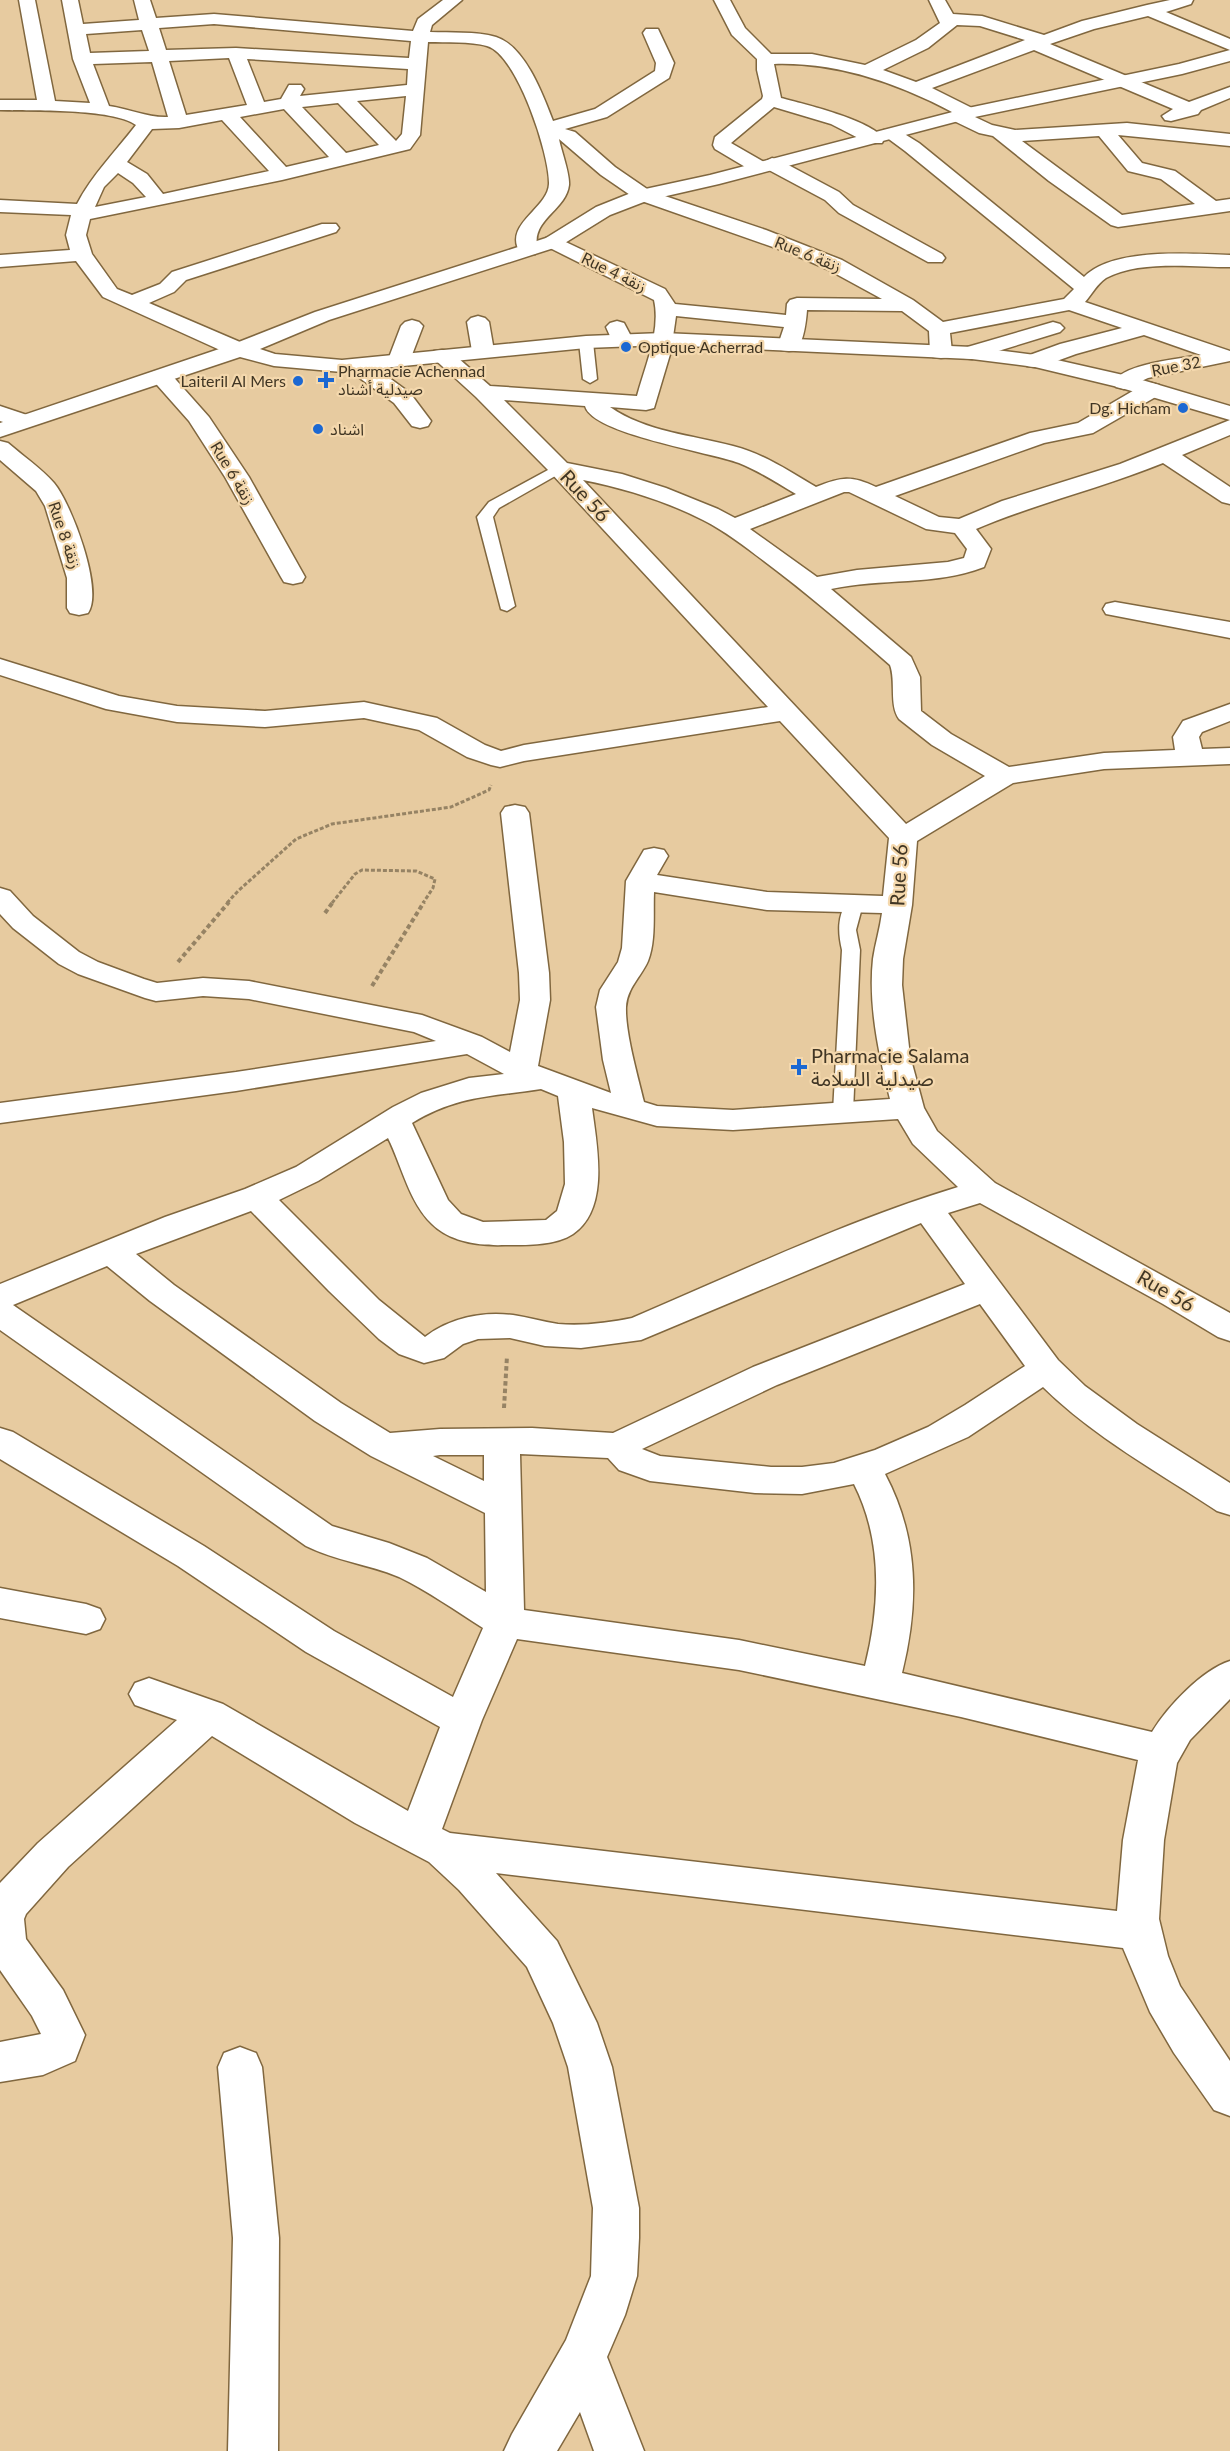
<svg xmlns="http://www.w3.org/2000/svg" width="1230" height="2451" font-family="Lato,'Noto Sans Arabic',sans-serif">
<rect width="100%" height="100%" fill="#e7cba0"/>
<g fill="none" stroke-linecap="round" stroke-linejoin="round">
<defs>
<path id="lane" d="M586 338 593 342 597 379 590 383 583 379 579 342Z
M559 464 566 468 564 471 499 508 493 517 515 606 507 611 501 609 477 517 489 502Z
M854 899 860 900 863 904 856 930 860 950 853 1112 850 1117 843 1118 836 1117 833 1112 842 950C838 933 837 916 848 900Z"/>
<path id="street" d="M19 0H35L55 101 90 103 73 59 62 0H78L83 24 139 20 134 0H150L156 18 214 14 413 31 418 19 443 0H462L432 25 430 32C450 33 476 31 496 37 525 46 543 95 553 121L595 109 655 71 656 63 643 33 646 29H658L674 63 669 78 607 117 565 129 575 132 615 167 650 191 766 230 842 260 913 300 943 322 1064 299 1074 289 905 151 882 134 884 130H898L919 143 1084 277C1113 247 1191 254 1230 255V267C1194 267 1138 260 1106 278 1097 284 1092 294 1085 302L1230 351V361L1148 378 1124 389 1116 387 1113 382C1126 363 1179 359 1201 355L1144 335 1076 354 1043 366 1035 367 1027 366 1024 361 1027 356 1060 344 1122 328 1069 310 950 333 952 352 949 357 941 358 933 357 930 352 929 331 902 311 807 310C806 323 804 339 797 350L789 351 781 350 778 345 784 327 676 316 671 351 654 408 646 410 610 407C646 432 692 435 733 446 764 454 789 471 816 487 841 477 851 475 876 487L1030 433 1078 423 1143 385 1151 383 1159 385 1162 390 1159 395 1093 433 1044 443 895 496 939 517 959 519 1002 501 1120 464 1230 420V435L1182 455 1230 487V504L1222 502 1163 463C1102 488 1037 503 976 529L991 549 984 567C935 586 881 578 831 589L911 657 920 677 921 711 951 734 1009 767 1104 753 1175 750 1173 737 1183 721 1230 704V721L1202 732 1199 737 1202 749 1230 748V764L1104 769 1013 783 917 841 912 905 903 959 902 985 910 1056 924 1108 937 1131 995 1183 1230 1313V1341L1218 1337 1163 1304 980 1203 948 1213 1058 1360 1085 1386 1137 1424 1230 1483V1515L1217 1511C1158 1472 1094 1437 1043 1387L968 1437 885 1474C919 1538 919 1604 902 1673L1152 1732C1168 1706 1202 1670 1230 1661V1699L1190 1740 1177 1763 1164 1840 1159 1919 1168 1956 1180 1986 1230 2061V2116L1214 2110 1174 2053 1150 2012 1123 1948 496 1873 557 1941 597 2023 612 2067 639 2208V2238L637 2276 625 2315 607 2357 644 2451H594L580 2412 557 2451H504L512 2434 566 2340 591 2276 593 2208 568 2067 553 2023 527 1967 459 1890 429 1862 355 1823 212 1736 68 1867 26 1914 24 1919 26 1939 63 1990 85 2035 75 2061 43 2075 0 2082V2042L41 2034 32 2016 0 1970V1883L38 1843 177 1720 135 1705 129 1694 135 1683 149 1678 223 1704 408 1811 440 1727 306 1652 178 1566 0 1459V1428L13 1432 204 1546 334 1631 453 1697 483 1628C456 1611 428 1591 399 1577 369 1564 335 1561 306 1546L0 1330V1284L165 1217 245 1189 296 1167 393 1107 421 1093 469 1078 504 1074 467 1054 236 1091 0 1123V1103L236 1072 436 1041 414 1032 249 999 203 996 156 1001 145 998 78 974 59 964 13 928 0 914V888L10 891 33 916 79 952 98 962 144 979 157 983 203 978 249 981 422 1015 482 1037 510 1052 520 1000 519 973 501 813 505 807 515 805 525 807 529 813 549 973 550 1000 538 1066 611 1093 603 1060 596 1007 600 990 618 962 622 948 626 881 644 850 654 848 664 850 668 856 657 875 767 892 883 896 889 838 780 721 524 761 500 767 491 765 467 757 419 730 364 718 265 727 177 722 106 709 0 675V659L119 696 177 706 265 711 364 702 437 718 485 745 501 751 524 745 768 707 551 473 476 397 431 356 434 351 442 350 450 351 490 386 637 396C645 366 661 331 654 300L546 246 543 242 546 238 553 236 665 289 675 304 786 315 787 304 790 300 797 298 882 299 827 269 790 253 636 199 601 175 559 139C561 150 570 174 569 185 566 211 529 220 538 250L535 254H521C501 225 548 209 549 184 550 155 517 54 487 46 470 41 446 43 428 42L420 135 410 149 282 180 90 219 86 235 92 254 117 289 132 295 160 284 172 272 322 224H336L339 228 336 232 186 280 174 292 149 303 247 345 250 350 247 355 239 356 231 355 103 297 76 261 0 267V255L70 250 66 235 71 215 0 212V200L77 204C92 175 116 151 136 125 113 108 30 111 0 110V100H37ZM214 24 411 41 409 58 236 48 166 50 159 28ZM142 30 149 51 90 53 86 34ZM229 58 247 105 186 115 169 61ZM247 59 408 69 407 85 300 96 304 89 301 85H289L281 99 264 102ZM152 62 168 117C148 118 130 109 109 106L93 64ZM406 96 402 134 396 141 357 101ZM338 103 379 145 346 153 302 107ZM284 109 329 157 286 167 240 117ZM222 120 269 171 163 194 147 174 127 162 152 129 179 128ZM118 173 133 183 146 197 95 207 104 187ZM504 400 585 406C592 434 710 452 739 463 759 471 777 483 796 494L735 518 718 509 666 488 622 474 567 463ZM583 480C623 488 666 501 703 520 725 531 744 546 764 561 808 594 849 629 890 665 896 681 889 705 899 719L932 745 985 776 906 824ZM844 492H849L926 529 955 533 967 549 964 558 948 562 857 570 817 577 750 529ZM654 892 767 910 882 913C880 929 875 944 873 959 868 1005 879 1055 890 1099L733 1110 657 1106 644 1102C638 1077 625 1032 626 1007 627 988 641 977 648 961 656 941 653 913 654 892ZM541 1089 558 1096 564 1142 565 1184 557 1211 546 1220 483 1222 461 1214 448 1200 412 1123C458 1095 491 1097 541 1089ZM592 1108 657 1126 733 1130 898 1119 913 1144 958 1187C846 1221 740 1272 632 1318 608 1323 583 1326 558 1324 543 1322 528 1317 513 1315 482 1311 449 1318 425 1337L379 1300 279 1200 318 1181 388 1138C402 1166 409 1202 432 1224 450 1242 480 1246 505 1245 526 1245 555 1246 573 1234 610 1209 597 1146 592 1108ZM251 1211 329 1291 379 1339 399 1354 424 1363 444 1358 463 1344 478 1339 510 1338 545 1346 581 1348 641 1340 921 1223 965 1284 753 1367 613 1433 532 1428 440 1429 390 1433 341 1403 174 1285 136 1254ZM107 1266 150 1301 315 1421 371 1456 485 1513 486 1592 427 1558 389 1543 332 1526 13 1305ZM980 1304 1025 1366 965 1405 928 1427 875 1450 834 1463 802 1467H771L660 1456 642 1449 777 1385ZM520 1454 608 1458 619 1470 650 1481 755 1493 802 1494 854 1484C883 1541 880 1606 865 1666L739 1640 524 1610ZM440 1455H484V1481L433 1456ZM517 1639 739 1670 961 1717 1138 1760 1123 1840 1117 1911 450 1833 442 1829 482 1720Z
M714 0H730L745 28 771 54H812L865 65 916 40 940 23 929 0H945L953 14 982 16 1044 35 1082 21 1147 5 1170 0H1193L1191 4 1166 12 1230 39V50L1148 16 1094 29 1050 44 1189 102 1230 87V98L1201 110 1198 114 1171 121 1165 120 1162 116 1173 109 1034 50 932 88 974 109 977 113 975 117 992 125 1015 130 1127 123 1230 134V146L1118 135 1142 163 1175 171 1216 201 1230 199V211L1118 227 1111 225 1049 181 993 136 979 133 952 120 949 116 952 112C897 83 837 62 774 64L781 98C804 104 871 120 884 139L882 143H868L831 124 774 107 731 143 764 162 772 158 779 160 839 192 853 205 942 254 945 258 942 262H928L839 213 825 200 767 169 759 173 752 171 715 149 713 145 715 137 762 99 763 96 757 70V59L732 35ZM957 25 980 26 1025 40 916 82 883 70 928 48ZM1099 136 1128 171 1161 179 1195 204 1122 215 1022 141Z
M478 316 485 318 489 322 494 351 491 356 483 357 475 356 472 351 467 322 471 318Z
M412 320 419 322 423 326 410 360 407 365 399 366 391 365 388 360 401 326 405 322Z
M617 321 624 323 633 340 630 345 622 346 614 345 606 327 610 323Z
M1053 322 1060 324 1064 328 1060 332 972 359 964 358 961 353 964 348Z
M358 360 366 361 410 393 431 421 428 426 420 428 412 426 394 403 350 371 347 366 350 361Z
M161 370 169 372 209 417 249 477 305 577 302 582 293 584 284 582 281 577 225 477 189 421 150 377 153 372Z
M0 406 30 416 33 421 30 426 22 428 0 421Z
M0 441 8 443C23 456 41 468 54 483 71 503 104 590 88 613L79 615 70 613 67 608V578L45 506 36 491 0 460Z
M1115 602 1230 622V638L1106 614 1103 609 1106 604Z
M0 1588 86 1604 100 1609 105 1619 100 1629 86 1634 0 1618Z
M240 2047 256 2053 262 2067 279 2238 278 2451H228L233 2238 218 2067 224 2053Z"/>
<path id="secondary" d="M1230 50V61L1182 74 970 118 719 184 649 200 610 215 560 246 329 320 260 349 275 354 342 360 586 336 663 333 972 347 1035 355 1132 377 1230 406V420L1118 387 1035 367 972 359 663 345 586 348 342 372 274 366 240 357 0 437V423L231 345 315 312 546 238 596 207 636 191 710 175 968 108 1179 64Z"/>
</defs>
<!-- lane casing -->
<use href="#lane" stroke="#80673f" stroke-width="3"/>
<!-- street casing -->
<use href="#street" stroke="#80673f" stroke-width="3"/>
<!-- secondary casing -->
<use href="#secondary" stroke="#80673f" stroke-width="3"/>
<!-- path-far1 -->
<path stroke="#968364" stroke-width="3" stroke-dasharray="4 2" stroke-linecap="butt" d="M227 903 238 891 296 839 332 824 451 807 489 790 491 785
M332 903 355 874 362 870 416 871 435 879 433 888 423 903"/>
<!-- path -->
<path stroke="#968364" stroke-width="4" stroke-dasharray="4.5 3" stroke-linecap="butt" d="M325 913 333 902
M178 962 229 902
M372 986 424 902
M504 1408 507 1356"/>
<!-- lane -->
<use href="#lane" fill="#fff" fill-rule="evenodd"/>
<!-- street -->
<use href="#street" fill="#fff" fill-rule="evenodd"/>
<!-- secondary -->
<use href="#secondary" fill="#fff" fill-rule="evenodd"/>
</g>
<!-- markers -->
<g fill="#1c68d2" stroke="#f4d8ad" stroke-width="2">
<circle cx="626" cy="347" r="6"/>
<path d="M323 371h6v6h6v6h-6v6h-6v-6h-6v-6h6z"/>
<circle cx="298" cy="381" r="6"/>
<circle cx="1183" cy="408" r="6"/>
<circle cx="318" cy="429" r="6"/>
<path d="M796 1058h6v6h6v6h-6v6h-6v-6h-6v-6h6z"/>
</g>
<g text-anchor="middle" stroke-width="4.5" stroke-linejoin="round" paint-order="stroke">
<!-- far-street labels -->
<g font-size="16" fill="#413624" stroke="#f4d8ad">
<text transform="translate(808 254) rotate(22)" y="6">Rue 6 زنقة</text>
<text transform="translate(614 272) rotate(26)" y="6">Rue 4 زنقة</text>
<text transform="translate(1176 366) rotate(-11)" y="6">Rue 32</text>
<text transform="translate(233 473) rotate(59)" y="6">Rue 6 زنقة</text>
<text transform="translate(65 535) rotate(71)" y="6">Rue 8 زنقة</text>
</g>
<!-- far-poi labels -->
<g font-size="16" fill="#413624" stroke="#f4d8ad" text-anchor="start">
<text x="638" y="353">Optique Acherrad</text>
<text x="338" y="377">Pharmacie Achennad<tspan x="338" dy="18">صيدلية أشناد</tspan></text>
<text x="286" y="387" text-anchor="end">Laiteril Al Mers</text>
<text x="1171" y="414" text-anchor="end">Dg. Hicham</text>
<text x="330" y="435">اشناد</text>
</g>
<!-- street labels -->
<g font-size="20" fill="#413624" stroke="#f4d8ad">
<text transform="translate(585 496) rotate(47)" y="7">Rue 56</text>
<text transform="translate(899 875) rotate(-87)" y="7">Rue 56</text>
<text transform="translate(1166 1291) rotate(30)" y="7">Rue 56</text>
</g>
<!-- poi labels -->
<g font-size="20" fill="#413624" stroke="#f4d8ad" text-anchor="start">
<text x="811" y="1063">Pharmacie Salama<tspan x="811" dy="23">صيدلية السلامة</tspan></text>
</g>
</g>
</svg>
